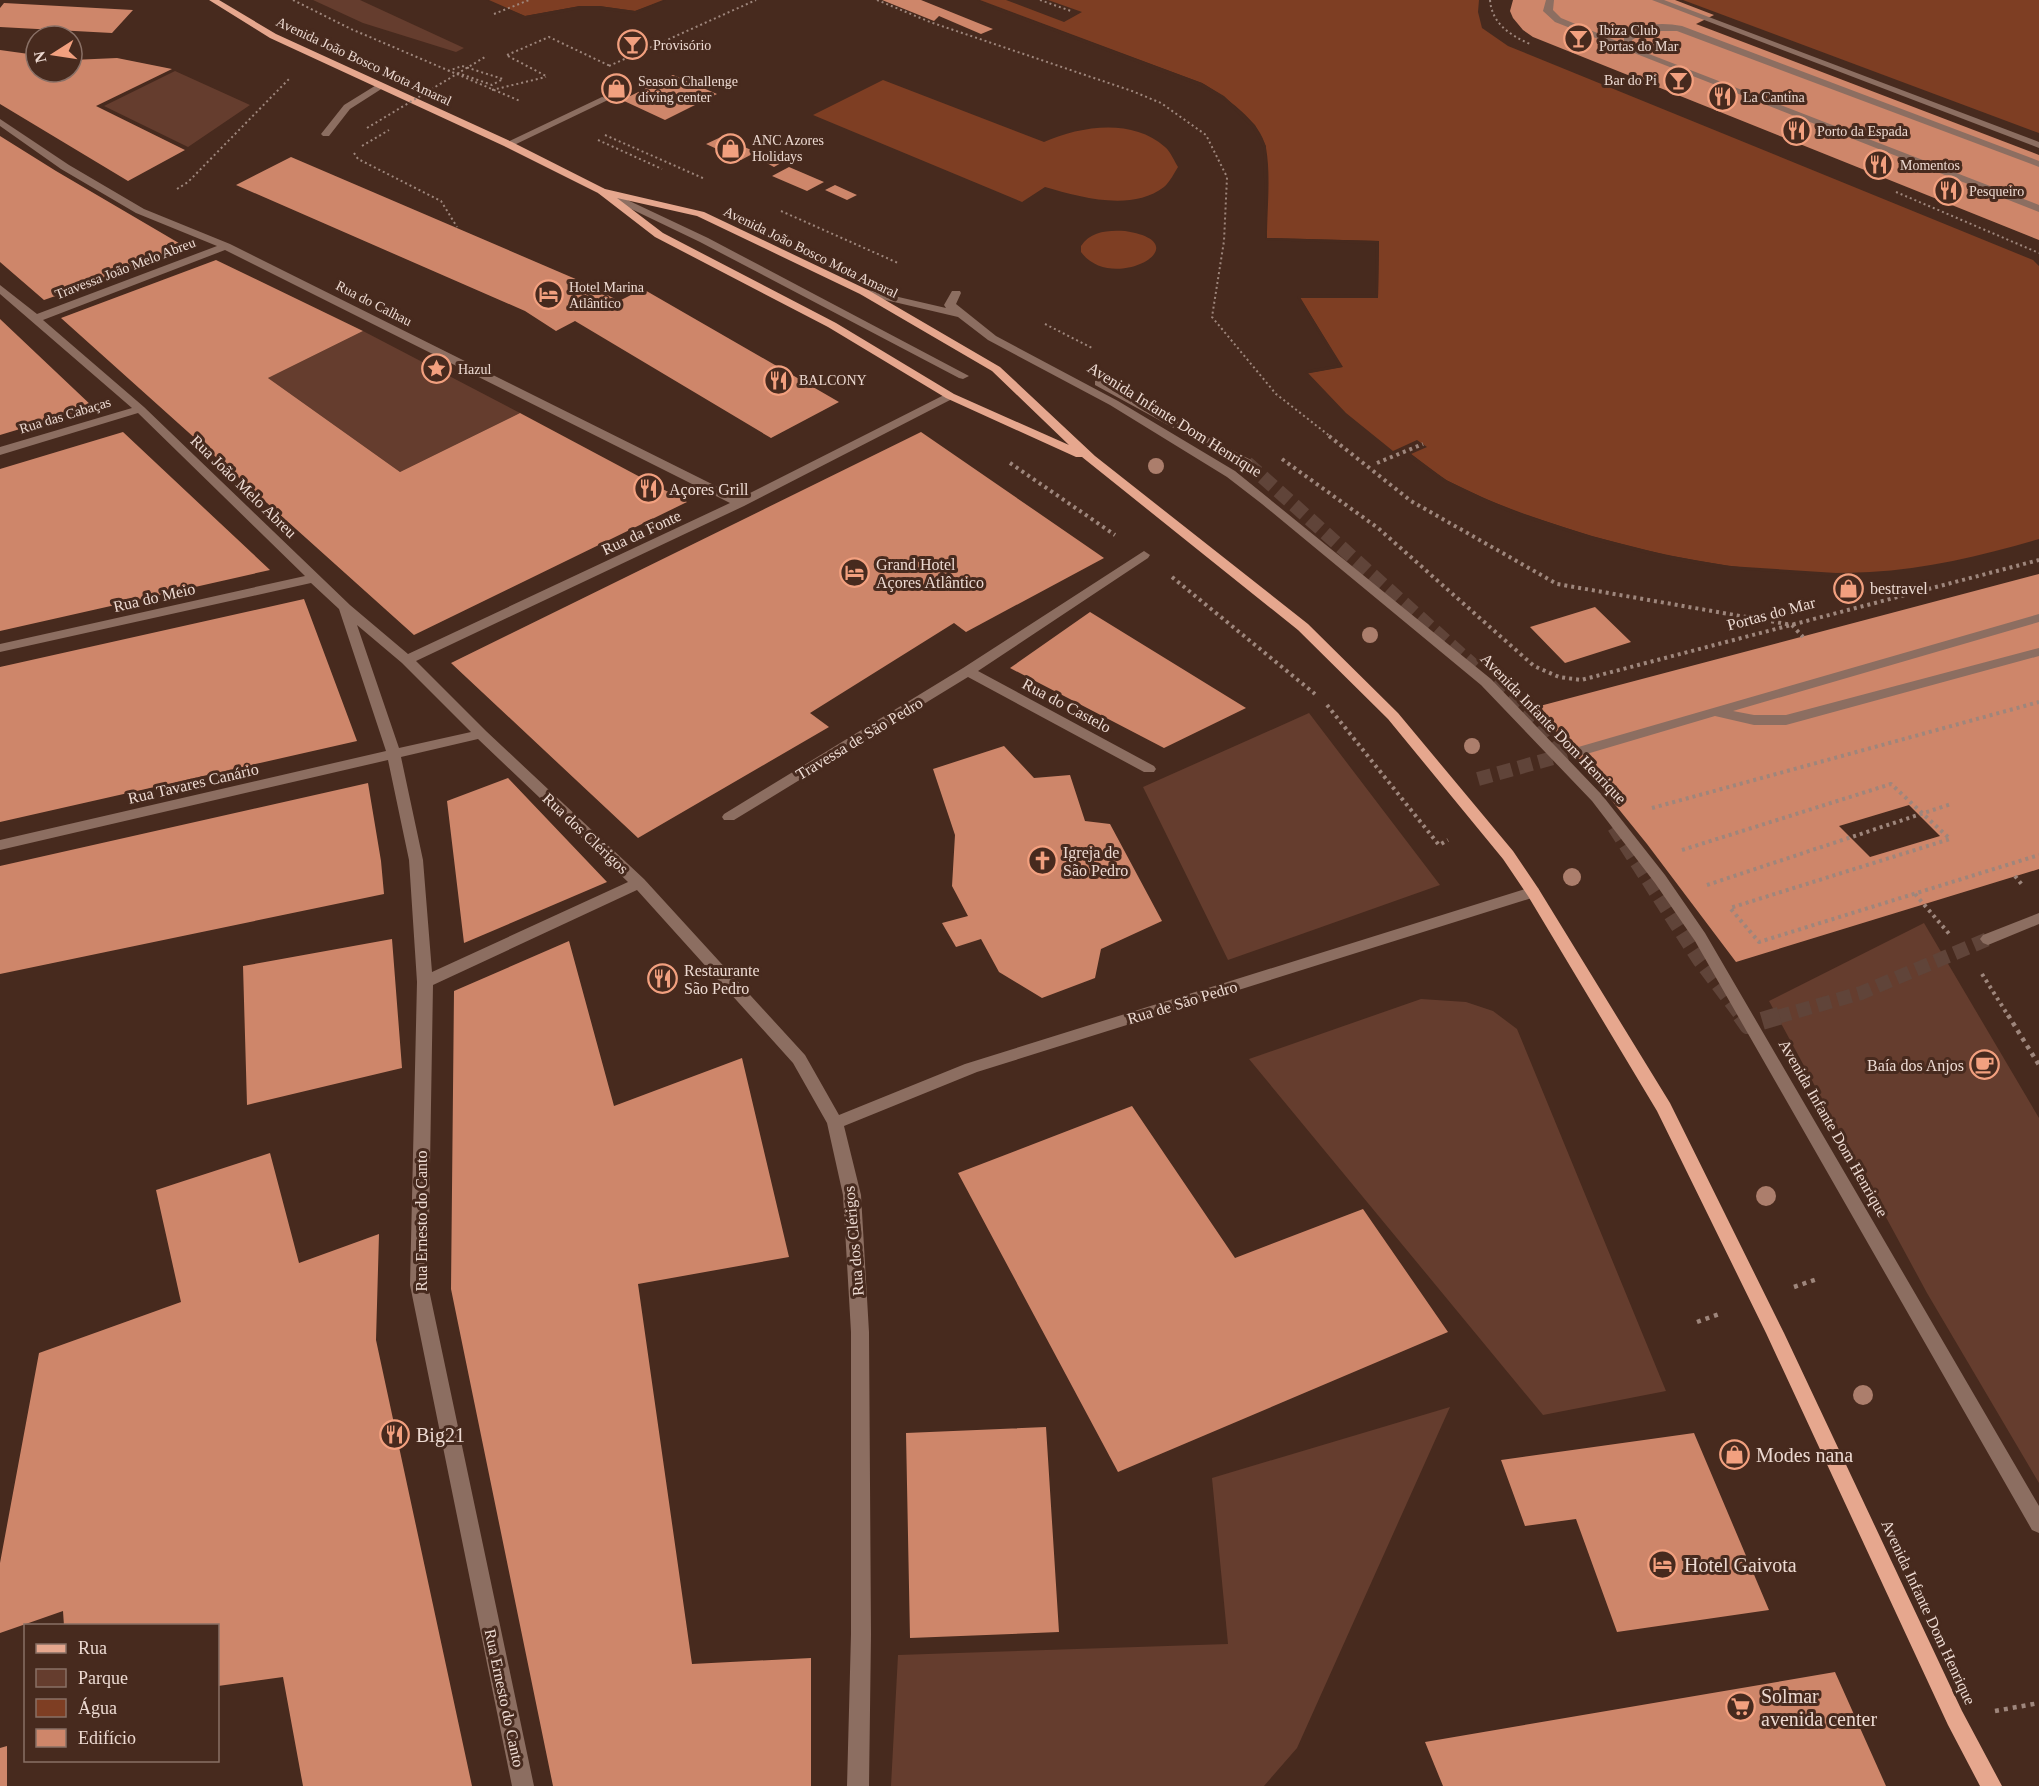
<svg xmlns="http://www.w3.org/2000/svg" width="2039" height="1786" font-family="Georgia,serif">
<rect width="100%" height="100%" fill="#472a1e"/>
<!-- green -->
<path fill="#653d2e" d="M313 0H360L464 48 456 52 363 23Z
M175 71 250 105 188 147 104 106Z
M363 331 520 413 400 472 268 378Z
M1309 713 1440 885 1228 960 1143 787Z
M1924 923 2039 1118V1483L1927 1293 1769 1001Z
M1421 999 1466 1002 1493 1011 1517 1029 1666 1391 1543 1415 1249 1059Z
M1450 1407 1297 1748 1264 1786H891L898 1655 1228 1644 1212 1478Z"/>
<!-- water -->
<path fill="#7e3e23" d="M489 0H663L635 11 599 6H580L525 16Z
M980 0H1006L1064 22 1082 12 1048 0H1479L1478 12 1482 28 1508 46 2033 260 2039 266V539C1983 555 1928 569 1870 572 1767 578 1664 559 1566 528 1526 515 1486 501 1448 481 1435 473 1423 463 1411 454L1427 447 1417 440 1393 451 1346 413 1308 373 1342 367 1300 297 1378 298 1379 241 1267 238C1267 210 1271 175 1266 148 1261 121 1224 96 1202 83Z
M1683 0H2039V133Z
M883 80 1044 142C1081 126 1132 118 1165 147 1171 152 1174 161 1178 167 1174 173 1170 182 1164 187 1131 212 1080 197 1045 187L1022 202 813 115Z
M1125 231C1204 243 1112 295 1081 252V246C1091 231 1108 230 1125 231Z"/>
<!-- pier -->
<path fill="#472a1e" d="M486 0 525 16 580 6H599L635 11 666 0 635 14 599 9H580L525 19Z
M977 0 1202 83 1224 96 1255 125 1266 146 1267 238 1379 241 1378 298H1300L1343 367 1305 374 1307 370 1338 365 1297 297 1300 294 1375 295 1376 244 1266 240 1263 147 1252 127 1222 98 1200 86 979 3Z
M1411 454 1446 480 1488 500 1520 513 1591 536 1666 555 1729 566 1836 573 1837 576 1728 569 1665 558 1590 539 1519 516 1487 503 1445 482 1409 457Z"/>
<!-- building -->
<path fill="#ce866a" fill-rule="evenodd" d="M882 0H921L993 29 981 34 939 16 934 21Z
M1513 0H1675L1714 15 1696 24 2039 155V240L1533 37 1523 30 1513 18 1510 11Z
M4 3 133 10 112 33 0 27V8Z
M0 50 36 55V72H72V60L117 58 172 69 96 106 185 150 128 181 0 104Z
M673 75 717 94 665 120 622 100Z
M0 136 56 171 189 249 44 300 0 262Z
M721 137 756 152 741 160 706 144Z
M766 156 781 163 774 167 759 159Z
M291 157 578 280 619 301 643 289 839 402 771 438 575 321 556 331 525 311 236 185Z
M789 167 824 182 807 191 772 176Z
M835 185 857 195 847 200 825 190Z
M216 260 363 331 268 378 400 472 520 413 687 502 414 635 61 318Z
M0 319 93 407 0 435Z
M123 432 270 570 0 631V469Z
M921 432 1104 558 966 632 954 623 810 713 829 727 638 838 451 663Z
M2039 574V869L1736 962 1647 844 1536 707ZM1909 805 1940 836 1870 857 1839 826Z
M304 599 357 741 0 822V667Z
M1595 607 1631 642 1565 663 1530 627Z
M1090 612 1246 708 1164 748 1010 668Z
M1004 746 1034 778 1070 775 1085 821 1110 824 1162 921 1101 949 1095 978 1042 998 999 972 981 939 956 947 942 923 968 916 952 886 955 835 933 769Z
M508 778 607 882 464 943 447 801Z
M368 783 381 861 384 894 0 974V866Z
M392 939 402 1068 247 1105 243 966Z
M569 941 614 1106 742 1058 789 1257 638 1284 692 1664 811 1658V1786H553L451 1289 454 991Z
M1132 1106 1235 1258 1363 1209 1448 1332 1118 1472 958 1173Z
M270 1153 299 1263 379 1234 376 1340 472 1786H303L283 1677 218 1686V1626H64L63 1611 0 1633V1563L39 1353 181 1302 156 1190Z
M1046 1427 1059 1632 910 1638 906 1433Z
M1694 1433 1769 1610 1617 1632 1576 1519 1525 1526 1501 1460Z
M1835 1672 1886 1786H1443L1425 1742Z
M7 1746V1786H0V1748Z"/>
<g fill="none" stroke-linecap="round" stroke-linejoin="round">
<!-- minor-tunnel-far1 -->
<path stroke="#604439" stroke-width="14" stroke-dasharray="14 7" stroke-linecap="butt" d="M1247 463 1475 667
M1493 683 1533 719 1558 753
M1478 779 1567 754
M1614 827 1699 960 1742 1017
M1777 1017 1861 993 1988 939"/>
<!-- minor-tunnel -->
<path stroke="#604439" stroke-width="18" stroke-dasharray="18 9" stroke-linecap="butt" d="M1741 1015 1748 1025 1782 1015"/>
<!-- path-far2 -->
<path stroke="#9e867c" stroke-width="2" stroke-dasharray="2 3" stroke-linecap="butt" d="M293 0 351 29 520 101
M877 0 930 22 1132 91 1161 103 1206 135 1227 177 1224 241 1212 317 1276 394 1331 437
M1040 0 1071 11
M1490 0C1492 24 1510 35 1530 44
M494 14 529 0
M507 55 549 37 610 66
M508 56 546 76
M609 66 756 0
M448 71 462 66 503 79 492 85 458 73
M492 90 546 77
M605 135 705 179
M598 140 662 169
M362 146 389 130
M354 153 358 159 441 201 457 227
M177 189 188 182 289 79
M1896 192 2039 253
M781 211 898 263
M1045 324 1094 349"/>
<!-- path-far1 -->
<path stroke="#9e867c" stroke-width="4" stroke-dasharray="3 4" stroke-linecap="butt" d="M1329 436 1411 501 1557 584 1792 625 1803 637
M1282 459 1378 528 1534 666 1559 677 1581 680 2039 560
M1010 463 1115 535
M1377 463 1423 444
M1172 577 1315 694
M1327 705 1439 845 1448 840
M1652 808 2039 702
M1682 850 1891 784 1950 839 1730 908 1759 942 2039 855
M2015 876 2023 886
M1707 885 1951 804
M1915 894 1951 936
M1982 974 2009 1017"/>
<!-- path -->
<path stroke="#9e867c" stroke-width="4.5" stroke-dasharray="4 5" stroke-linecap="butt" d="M2008 1015 2039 1065
M1794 1287 1817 1279
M1697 1322 1722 1313
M1995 1711 2039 1703"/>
<!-- minor -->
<path fill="#8c6e61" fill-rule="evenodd" d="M1546 0H1554L1553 10 1561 18 1624 44V37C1641 23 1661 22 1682 26L2039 161V167L1677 31H1647L1632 40 1633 45 1649 54 2039 205V212L1555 22 1543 11Z
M1652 0H1664L2039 142V148Z
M378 84 386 86 350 109 329 136H323L321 134 344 105Z
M602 97 610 99 512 146 503 144Z
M0 119 69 165 144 209 230 244 740 498 946 394H954V398L744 506 416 661 486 731 644 879 805 1055 839 1115 965 1064 1528 888H1538L1540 892 1538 896 977 1072 844 1126 861 1195 869 1332 871 1634 869 1786H847L851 1634V1332L843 1195 827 1123 793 1063 637 890 433 985 428 1285 534 1786H512L410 1285 417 982 409 860 388 760 0 850V840L386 751 339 609 311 583 0 652V644L305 576 138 413 0 455V447L132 408 0 294V285L37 314 217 246 136 213 61 169 0 126ZM225 250 730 503 408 654 350 605 144 407 43 320ZM357 625 402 663 471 732 399 748ZM478 739 628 882 432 972 423 860 401 757Z
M602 188 708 238 969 376 963 379 959 378 700 242 598 193V189Z
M864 289 946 308 944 305 952 291H960L961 293 956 304 996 336 1118 401 1235 471 1491 679 1602 795 1665 875 1705 933 2039 1506V1533L2032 1530 1695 941 1655 883 1592 801 1481 685 1262 504 1227 477 1110 405 988 340 958 317 860 294V290Z
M1099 380 1251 460 1253 463 1247 467 1243 466 1095 385V381Z
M1144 551 1150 555 1148 558 978 671 1154 766 1156 769 1154 772H1144L968 677 734 820H724L722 817 724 814 963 668Z
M2039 614V622L1733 711 1754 715H1786L2039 648V656L1786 725H1754L1715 716 1573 758 1566 753 1568 750Z
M2039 913V924L1988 945 1983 943 1980 939 1983 935Z"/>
<!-- major -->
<path fill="#e6a78e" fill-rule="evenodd" d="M209 0H219L276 34 512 142 605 189 704 212 868 290 1000 367 1095 456 1308 624 1398 713 1513 851 1538 888 1670 1103 1784 1333 1962 1711 2002 1786H1980L1948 1725 1766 1333 1657 1111 1528 896 1503 859 1388 719 1298 630 1082 457H1076L946 398 828 327 655 237 598 193 504 146 270 38ZM617 198 697 216 860 294 992 371 1069 445 954 394 836 323 663 233Z"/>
<!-- path-bridge -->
<path stroke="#9e867c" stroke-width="2" stroke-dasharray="2 3" stroke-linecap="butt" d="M367 128 485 57"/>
</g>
<!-- trees -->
<g fill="#ac7e6c">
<circle cx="1156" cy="466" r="8"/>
<circle cx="1370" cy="635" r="8"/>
<circle cx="1472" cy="746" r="8"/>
<circle cx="1572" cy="877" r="9"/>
<circle cx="1766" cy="1196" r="10"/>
<circle cx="1863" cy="1395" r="10"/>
</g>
<!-- icons -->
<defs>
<symbol id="bar-ring" viewBox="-11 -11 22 22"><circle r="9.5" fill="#472a1e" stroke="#f2a07f" stroke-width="1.5"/><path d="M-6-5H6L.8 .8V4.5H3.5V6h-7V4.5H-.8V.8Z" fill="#f2a07f"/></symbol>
<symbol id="shop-ring" viewBox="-11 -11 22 22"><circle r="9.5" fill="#472a1e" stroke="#f2a07f" stroke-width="1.5"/><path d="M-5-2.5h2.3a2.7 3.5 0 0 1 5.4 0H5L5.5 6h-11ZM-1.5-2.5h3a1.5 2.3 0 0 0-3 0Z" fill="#f2a07f"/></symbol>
<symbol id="restaurant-ring" viewBox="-11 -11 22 22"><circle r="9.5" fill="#472a1e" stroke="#f2a07f" stroke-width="1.5"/><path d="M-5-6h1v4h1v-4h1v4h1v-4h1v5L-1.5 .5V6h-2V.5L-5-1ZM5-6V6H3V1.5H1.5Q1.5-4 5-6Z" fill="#f2a07f"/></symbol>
<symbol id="hotel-ring" viewBox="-11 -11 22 22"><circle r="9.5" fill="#472a1e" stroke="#f2a07f" stroke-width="1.5"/><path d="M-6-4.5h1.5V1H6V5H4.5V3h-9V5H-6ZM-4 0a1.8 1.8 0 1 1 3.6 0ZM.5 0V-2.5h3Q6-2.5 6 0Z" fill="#f2a07f"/></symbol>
<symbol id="sight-ring" viewBox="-11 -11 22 22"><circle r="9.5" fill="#472a1e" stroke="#f2a07f" stroke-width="1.5"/><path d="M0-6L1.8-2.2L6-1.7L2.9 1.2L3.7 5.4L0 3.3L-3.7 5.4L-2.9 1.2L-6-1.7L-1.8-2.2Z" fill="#f2a07f"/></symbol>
<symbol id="church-ring" viewBox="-11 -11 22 22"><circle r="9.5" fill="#472a1e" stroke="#f2a07f" stroke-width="1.5"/><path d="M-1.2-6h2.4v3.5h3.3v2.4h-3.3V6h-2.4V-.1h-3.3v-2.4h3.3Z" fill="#f2a07f"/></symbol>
<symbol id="cafe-ring" viewBox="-11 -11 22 22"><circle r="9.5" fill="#472a1e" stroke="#f2a07f" stroke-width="1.5"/><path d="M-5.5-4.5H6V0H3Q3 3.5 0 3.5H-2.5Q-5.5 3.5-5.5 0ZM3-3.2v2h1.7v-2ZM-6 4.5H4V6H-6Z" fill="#f2a07f"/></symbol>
<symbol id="supermarket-ring" viewBox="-11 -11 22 22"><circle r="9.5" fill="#472a1e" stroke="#f2a07f" stroke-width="1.5"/><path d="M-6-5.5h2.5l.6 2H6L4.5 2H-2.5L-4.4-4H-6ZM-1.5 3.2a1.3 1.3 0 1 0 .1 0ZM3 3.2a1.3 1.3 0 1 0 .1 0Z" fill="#f2a07f"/></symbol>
</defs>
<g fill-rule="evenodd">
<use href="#bar-ring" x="1562" y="22" width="33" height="33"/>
<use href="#bar-ring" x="616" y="28" width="33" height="33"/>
<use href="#bar-ring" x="1662" y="64" width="33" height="33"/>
<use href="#shop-ring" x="600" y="72" width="33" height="33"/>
<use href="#restaurant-ring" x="1706" y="80" width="33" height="33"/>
<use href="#restaurant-ring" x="1780" y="114" width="33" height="33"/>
<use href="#shop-ring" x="714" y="132" width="33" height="33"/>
<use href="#restaurant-ring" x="1862" y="148" width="33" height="33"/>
<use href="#restaurant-ring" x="1932" y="174" width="33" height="33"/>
<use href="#hotel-ring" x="532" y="278" width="33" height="33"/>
<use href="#sight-ring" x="420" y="352" width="33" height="33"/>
<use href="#restaurant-ring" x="762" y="364" width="33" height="33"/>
<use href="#restaurant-ring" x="632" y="472" width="33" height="33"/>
<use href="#hotel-ring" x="838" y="556" width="33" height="33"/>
<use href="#shop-ring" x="1832" y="572" width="33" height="33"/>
<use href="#church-ring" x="1026" y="844" width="33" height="33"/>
<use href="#restaurant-ring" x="646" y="962" width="33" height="33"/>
<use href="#cafe-ring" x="1968" y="1048" width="33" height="33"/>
<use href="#restaurant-ring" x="378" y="1418" width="33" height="33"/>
<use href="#shop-ring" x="1718" y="1438" width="33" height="33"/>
<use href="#hotel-ring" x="1646" y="1548" width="33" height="33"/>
<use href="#supermarket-ring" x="1724" y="1690" width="33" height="33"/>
</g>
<g text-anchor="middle" stroke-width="6" stroke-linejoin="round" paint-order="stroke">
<!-- far-poi labels -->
<g font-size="14" fill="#eddad2" stroke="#472a1e" text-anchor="start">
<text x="1599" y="35">Ibiza Club<tspan x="1599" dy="16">Portas do Mar</tspan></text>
<text x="653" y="50">Provisório</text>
<text x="1657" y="85" text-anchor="end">Bar do Pi</text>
<text x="638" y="86">Season Challenge<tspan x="638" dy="16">diving center</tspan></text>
<text x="1743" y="102">La Cantina</text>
<text x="1817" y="136">Porto da Espada</text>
<text x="752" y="145">ANC Azores<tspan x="752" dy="16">Holidays</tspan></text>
<text x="1900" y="170">Momentos</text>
<text x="1969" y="196">Pesqueiro</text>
<text x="569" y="292">Hotel Marina<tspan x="569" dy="16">Atlântico</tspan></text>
<text x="458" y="374">Hazul</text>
<text x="799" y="385">BALCONY</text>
</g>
<!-- far-street labels -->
<g font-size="14" fill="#eddad2" stroke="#472a1e">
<text transform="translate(364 61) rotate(25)" y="5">Avenida João Bosco Mota Amaral</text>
<text transform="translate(811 252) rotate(26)" y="5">Avenida João Bosco Mota Amaral</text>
<text transform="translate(125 268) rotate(-21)" y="5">Travessa João Melo Abreu</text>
<text transform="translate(374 303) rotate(27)" y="5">Rua do Calhau</text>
<text transform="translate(65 415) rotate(-17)" y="5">Rua das Cabaças</text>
</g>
<!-- street labels -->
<g font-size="16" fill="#eddad2" stroke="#472a1e">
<text transform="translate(1175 419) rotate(32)" y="6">Avenida Infante Dom Henrique</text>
<text transform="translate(244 486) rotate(44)" y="6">Rua João Melo Abreu</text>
<text transform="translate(641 532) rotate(-25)" y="6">Rua da Fonte</text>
<text transform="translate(154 597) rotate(-13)" y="6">Rua do Meio</text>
<text transform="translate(1771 613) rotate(-15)" y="6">Portas do Mar</text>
<text transform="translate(1067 705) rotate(28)" y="6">Rua do Castelo</text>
<text transform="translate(1554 728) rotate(46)" y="6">Avenida Infante Dom Henrique</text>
<text transform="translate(859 738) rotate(-31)" y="6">Travessa de São Pedro</text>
<text transform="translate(193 783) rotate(-13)" y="6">Rua Tavares Canário</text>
<text transform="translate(586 833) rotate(43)" y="6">Rua dos Clérigos</text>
<text transform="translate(1182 1002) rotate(-17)" y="6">Rua de São Pedro</text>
<text transform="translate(1834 1128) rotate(60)" y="6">Avenida Infante Dom Henrique</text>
<text transform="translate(421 1221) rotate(-90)" y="6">Rua Ernesto do Canto</text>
<text transform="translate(853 1241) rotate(-95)" y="6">Rua dos Clérigos</text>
<text transform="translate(1929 1612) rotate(65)" y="6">Avenida Infante Dom Henrique</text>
<text transform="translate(505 1698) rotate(78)" y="6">Rua Ernesto do Canto</text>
</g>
<!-- poi labels -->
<g font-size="16" fill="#eddad2" stroke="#472a1e" text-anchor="start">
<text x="669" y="495">Açores Grill</text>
<text x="876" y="570">Grand Hotel<tspan x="876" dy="18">Açores Atlântico</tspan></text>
<text x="1870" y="594">bestravel</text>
<text x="1063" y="858">Igreja de<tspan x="1063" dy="18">São Pedro</tspan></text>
<text x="684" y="976">Restaurante<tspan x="684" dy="18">São Pedro</tspan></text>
<text x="1964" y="1071" text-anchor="end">Baía dos Anjos</text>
</g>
<!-- near-poi labels -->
<g font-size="20" fill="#eddad2" stroke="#472a1e" text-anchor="start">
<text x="416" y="1442">Big21</text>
<text x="1756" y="1462">Modes nana</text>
<text x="1684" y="1572">Hotel Gaivota</text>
<text x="1761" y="1703">Solmar<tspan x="1761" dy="23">avenida center</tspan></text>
</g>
</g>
<!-- legend -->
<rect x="24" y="1624" width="195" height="138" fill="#472a1e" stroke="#897066" stroke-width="1.5"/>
<rect x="36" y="1644" width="30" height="9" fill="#e6a78e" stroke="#897066" stroke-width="1.5"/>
<text x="78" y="1654" font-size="18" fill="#eddad2">Rua</text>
<rect x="36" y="1669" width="30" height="18" fill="#653d2e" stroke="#897066" stroke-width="1.5"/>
<text x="78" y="1684" font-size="18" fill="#eddad2">Parque</text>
<rect x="36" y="1699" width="30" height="18" fill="#7e3e23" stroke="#897066" stroke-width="1.5"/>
<text x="78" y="1714" font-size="18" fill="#eddad2">Água</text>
<rect x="36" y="1729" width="30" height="18" fill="#ce866a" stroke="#897066" stroke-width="1.5"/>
<text x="78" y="1744" font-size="18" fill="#eddad2">Edifício</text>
<!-- north arrow -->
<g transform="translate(54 54) rotate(258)"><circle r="28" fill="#472a1e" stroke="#897066" stroke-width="1.5"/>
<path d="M0-4.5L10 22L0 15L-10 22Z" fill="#f2a07f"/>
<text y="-9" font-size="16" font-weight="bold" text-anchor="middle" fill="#eddad2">N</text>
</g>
</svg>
